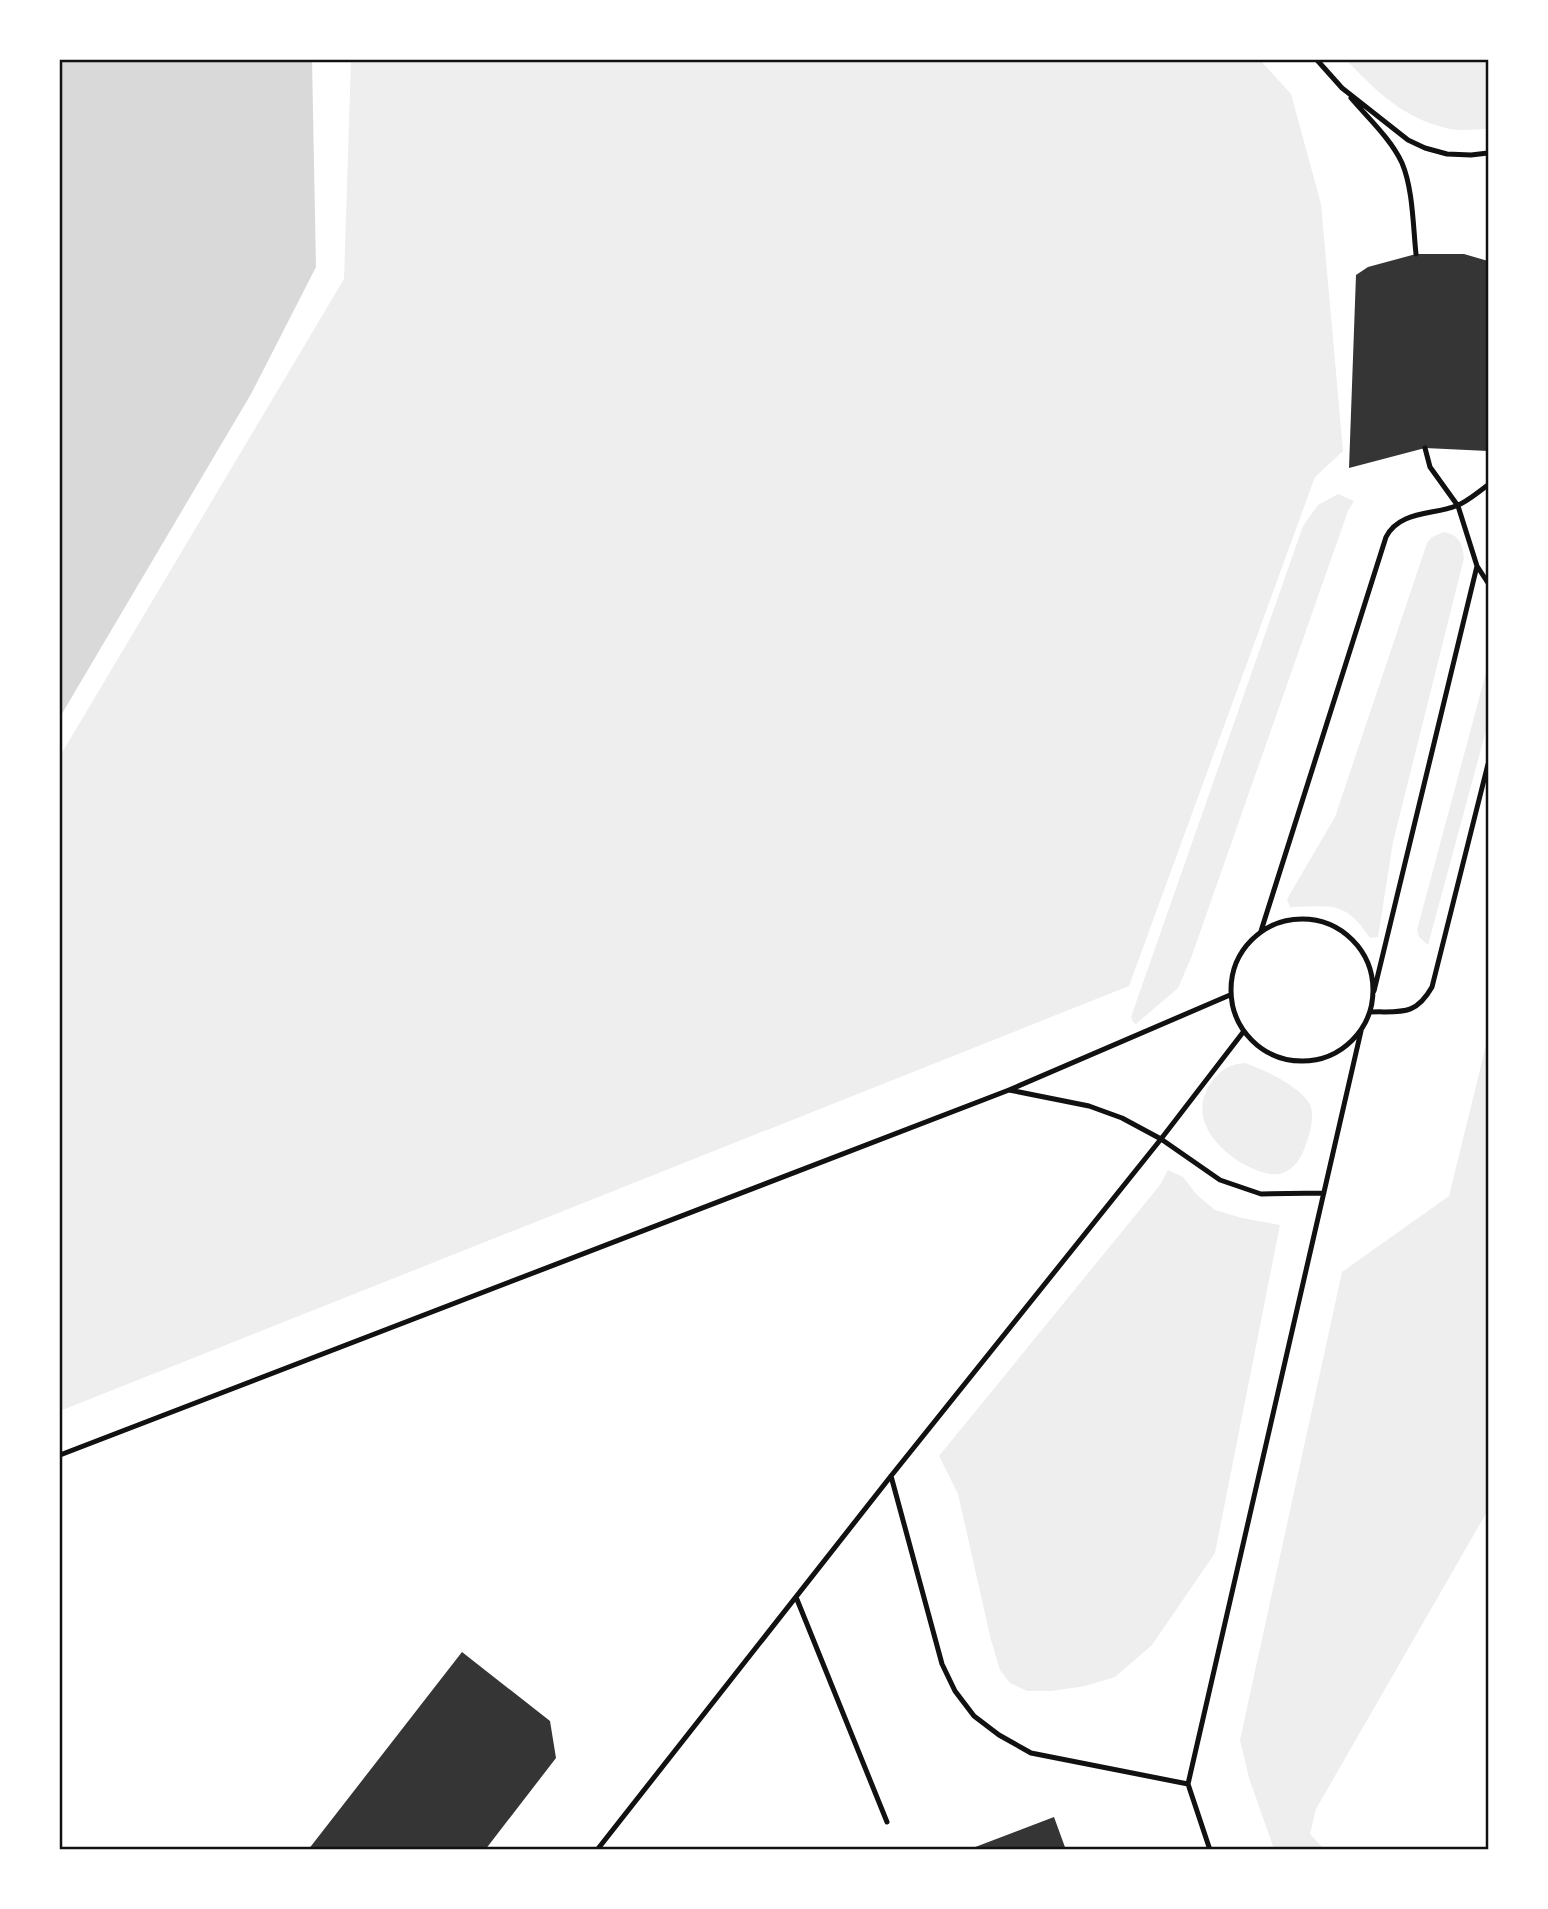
<svg xmlns="http://www.w3.org/2000/svg" width="1548" height="1909" font-family="'Exo 2',sans-serif">
<rect width="100%" height="100%" fill="#fff"/>
<!-- green -->
<path fill="#eee" d="M351 60H1260L1291 94 1321 204 1343 451 1315 477 1129 986 60 1411V756L344 279Z
M1346 60H1488V129C1476 129 1462 131 1450 129 1402 118 1379 93 1346 60Z
M1338 494 1354 501 1348 511 1191 958 1178 988 1136 1024 1133 1022 1131 1017 1303 526 1318 505Z
M1444 532C1459 535 1463 544 1464 558L1393 842 1378 937 1370 938C1344 899 1331 907 1290 907L1287 899 1335 817 1427 543 1432 537Z
M1488 665V723L1428 945 1419 937 1417 930Z
M1488 1037V1510L1316 1809 1310 1834 1324 1849H1274L1249 1778 1240 1740 1342 1272 1449 1196Z
M1245 1063C1263 1069 1304 1088 1311 1107 1314 1118 1310 1134 1306 1144 1302 1156 1296 1168 1283 1173 1271 1177 1258 1171 1247 1166 1215 1149 1186 1115 1213 1080 1222 1069 1230 1064 1245 1063Z
M1168 1170 1183 1177 1197 1195 1215 1210 1242 1218 1280 1225 1215 1553 1152 1645 1115 1677 1085 1686 1052 1691H1027L1010 1683 1000 1670 991 1640 958 1494 939 1456 1160 1185Z"/>
<!-- water -->
<path fill="#d9d9d9" d="M60 60H312L316 267 251 394 60 717Z"/>
<!-- building -->
<path fill="#353535" d="M1416 254H1464L1488 261V451L1425 448 1349 468 1356 275 1368 267Z
M462 1652 550 1721 556 1758 485 1850H308Z
M1054 1817 1066 1850H970V1849Z"/>
<g fill="none" stroke-linecap="round" stroke-linejoin="round">
<!-- service -->
<path stroke="#111" stroke-width="5" d="M1317 60 1342 88 1408 140 1425 148 1447 154 1471 155 1488 153
M1351 98C1368 118 1391 139 1402 163 1413 189 1413 226 1416 254
M1477 566 1488 583
M1231 990a71 71 0 1 1 142 0a71 71 0 1 1-142 0Z
M1261 931 1386 537C1399 511 1432 515 1456 506 1467 502 1478 492 1488 485
M1374 991 1477 566 1458 506 1430 467 1425 448
M1370 1012C1400 1011 1415 1017 1432 987L1488 764
M1009 1090 1089 1106 1122 1118 1161 1139 1220 1180 1261 1194 1324 1193
M60 1455 1009 1090 1230 995
M891 1476 942 1664 955 1691 974 1716 999 1735 1031 1753 1188 1784
M796 1597 887 1822
M597 1850 891 1476 1161 1139 1244 1031
M1210 1850 1188 1784 1361 1031"/>
</g>
<!-- border -->
<rect width="1548" height="1909" fill="none" stroke="#ffffff" stroke-width="122"/>
<rect x="61" y="61" width="1426" height="1787" fill="none" stroke="#111" stroke-width="2.5"/>
</svg>
